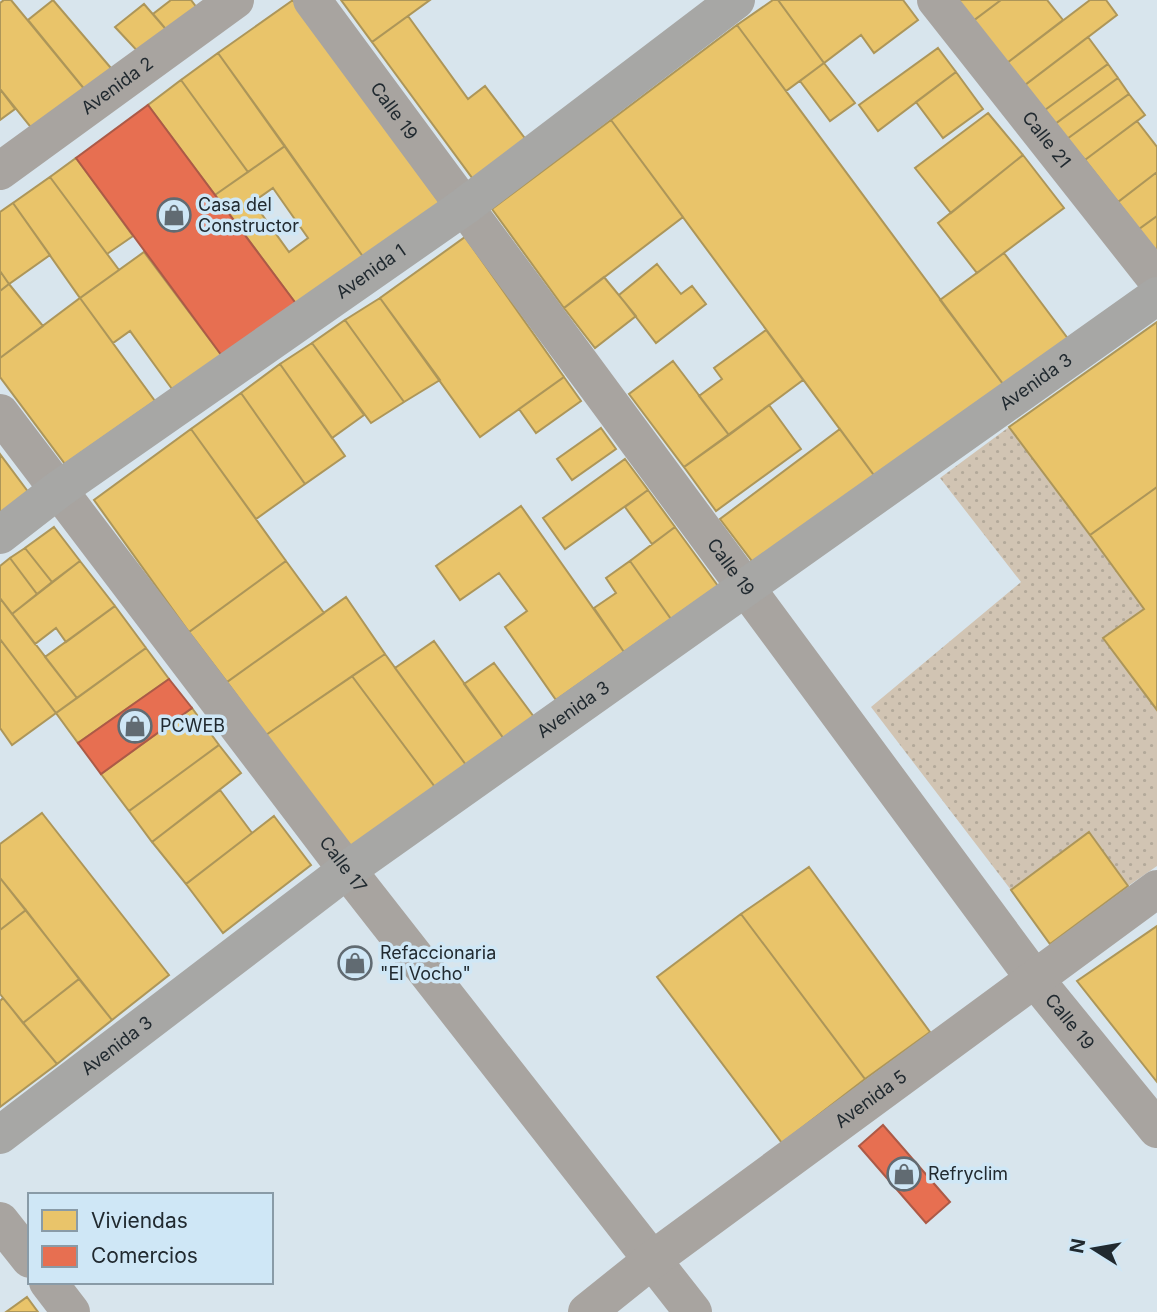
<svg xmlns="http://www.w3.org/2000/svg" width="1157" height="1312" font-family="Inter,sans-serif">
<defs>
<pattern id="grass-dots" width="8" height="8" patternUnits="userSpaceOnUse" patternTransform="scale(1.75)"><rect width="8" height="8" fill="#d1c4b3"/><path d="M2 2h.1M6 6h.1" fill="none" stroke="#b3a99a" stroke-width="1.8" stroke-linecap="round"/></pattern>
</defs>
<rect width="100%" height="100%" fill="#d8e5ed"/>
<!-- grass -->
<path fill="url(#grass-dots)" d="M1009 427 1144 609 1103 639 1157 710V866L1128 886 1089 832 1011 890 871 707 1021 582 940 478Z"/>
<!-- homes -->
<path fill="#e9c46a" stroke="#ad9659" stroke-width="2" fill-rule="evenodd" d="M4 0H11L90 96 37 135 0 89V3Z
M53 0 116 74 90 96 28 20Z
M171 0H191L200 12 170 34 153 14Z
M293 0 440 203 364 258 218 53Z
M341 0H430L372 42Z
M773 0H778L824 63 786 91 737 25Z
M778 0H903L918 20 874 53 861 35 824 63Z
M957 0H1001L973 21Z
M1001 0H1047L1063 20 1007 63 973 21Z
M1090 0H1106L1117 15 1025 85 1007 63Z
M144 4 170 34 142 56 115 27Z
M408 16 468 99 485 86 527 141 473 179 372 42Z
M737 25 1006 388 879 482 611 120Z
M1088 37 1108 64 1045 110 1025 85Z
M938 48 956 72 878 131 859 105Z
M218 53 285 146 248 172 181 80Z
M824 63 855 103 830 121 800 81Z
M1108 64 1118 78 1055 124 1045 110Z
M956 72 983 109 943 138 916 102Z
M1118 78 1129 94 1067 139 1055 124Z
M181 80 248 172 215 195 148 105Z
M0 89 15 109 0 120Z
M1129 94 1145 115 1085 160 1067 139Z
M988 113 1023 155 951 213 915 168Z
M611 120 683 217 564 308 492 209Z
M1137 121 1157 147V172L1118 202 1085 160Z
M285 146 364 258 297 305 215 195ZM273 188 308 238 289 252 253 202Z
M1023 155 1064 208 977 273 938 223Z
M76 158 133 236 107 254 50 177Z
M1157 172V216L1139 229 1118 202Z
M50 177 119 270 80 298 13 203Z
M13 203 50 255 9 284 0 271V212Z
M1157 216V253L1139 229Z
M465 237 564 377 480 437 380 298Z
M144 252 222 356 172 389 130 331 113 343 80 298Z
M1004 253 1069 340 1006 388 940 300Z
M657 264 681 294 692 286 706 304 656 343 619 295Z
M0 271 9 284 0 291Z
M604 277 636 316 595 348 564 308Z
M9 284 43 326 0 358V291Z
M80 298 155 401 65 464 0 377V358Z
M380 298 440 380 404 402 345 320Z
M345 320 404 402 371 423 312 343Z
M1157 322V487L1090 535 1009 427Z
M766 330 803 380 729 435 699 396 722 379 714 368Z
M312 343 364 415 332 438 280 364Z
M673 361 729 435 684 467 629 394Z
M280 364 345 456 305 484 241 393Z
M564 377 581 401 536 433 519 409Z
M241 393 305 484 256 519 191 429Z
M769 405 801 449 716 511 684 467Z
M601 428 616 449 572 480 557 459Z
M191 429 286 561 189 632 94 500Z
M840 429 879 482 758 569 720 519Z
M0 454 29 493 0 515Z
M625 459 648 490 565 549 543 518Z
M1157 487V710L1103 638 1144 609 1090 535Z
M648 490 675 527 652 544 625 507Z
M521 506 624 652 556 700 505 627 527 611 499 573 460 600 436 566Z
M54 527 80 561 52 582 25 548Z
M675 527 718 586 671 619 630 561Z
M25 548 52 582 37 594 10 558Z
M10 558 37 594 12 614 0 598V566Z
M80 561 115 606 66 642 56 628 35 644 12 614Z
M286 561 324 613 227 682 189 632Z
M630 561 671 619 624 652 594 608 616 593 606 578Z
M346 597 385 654 266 735 227 682Z
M0 598 77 698 56 713 0 639Z
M115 606 146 648 77 698 45 657Z
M0 639 56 713 12 745 0 728Z
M434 641 504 739 466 765 395 668Z
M146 648 169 679 78 743 56 713Z
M385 654 466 765 435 787 352 676Z
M494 663 534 717 504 739 464 684Z
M352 676 435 787 350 848 266 735Z
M192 708 219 745 129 811 101 774Z
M219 745 241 773 152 842 129 811Z
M220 790 252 833 186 884 152 842Z
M42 813 169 975 112 1020 0 878V844Z
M274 816 311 865 223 933 186 884Z
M1089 832 1128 886 1050 944 1011 890Z
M809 867 930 1032 865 1079 741 914Z
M0 878 26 910 0 930Z
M26 910 79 979 23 1023 0 994V930Z
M741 914 865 1079 782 1143 657 977Z
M1157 926V1082L1077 981Z
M79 979 112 1020 57 1064 23 1023Z
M3 998 57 1064 0 1107V1001Z
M27 1297 38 1312H6Z"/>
<!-- shops -->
<path fill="#e76f51" stroke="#ac5a47" stroke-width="2" d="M148 105 297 305 222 356 76 158Z
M169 679 192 708 101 774 78 743Z
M883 1125 950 1202 926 1223 859 1146Z"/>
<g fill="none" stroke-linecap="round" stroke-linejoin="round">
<!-- minor -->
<g stroke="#a8a4a0" stroke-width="38">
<path id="s1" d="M312 0 1034 978 1157 1129"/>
<path id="s2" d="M936 0 1157 280"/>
<path id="s3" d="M0 171 235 0"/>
<path id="s4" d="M0 413 347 870 693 1312"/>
<path d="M0 1221 30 1259"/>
<path d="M48 1282 71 1312"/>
<path id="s5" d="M587 1312 652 1260 1157 889"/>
</g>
<!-- major -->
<g stroke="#a7a7a5" stroke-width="38">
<path id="s6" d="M0 535 58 490 465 206 736 0"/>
<path id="s7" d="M0 1135 347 870 1157 296"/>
</g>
</g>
<!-- icons -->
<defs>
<symbol id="shop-ring" viewBox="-11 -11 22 22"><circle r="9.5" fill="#cfe7f6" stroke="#616b72" stroke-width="1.5"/><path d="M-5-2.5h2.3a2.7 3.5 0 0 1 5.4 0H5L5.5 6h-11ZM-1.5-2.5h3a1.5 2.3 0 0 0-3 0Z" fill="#616b72"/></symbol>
</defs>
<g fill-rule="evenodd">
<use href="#shop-ring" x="155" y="196" width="38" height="38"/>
<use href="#shop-ring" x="116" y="707" width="38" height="38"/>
<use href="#shop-ring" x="336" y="944" width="38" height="38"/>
<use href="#shop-ring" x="885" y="1155" width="38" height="38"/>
</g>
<g text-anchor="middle" stroke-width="7" stroke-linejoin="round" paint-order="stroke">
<!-- street labels -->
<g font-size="18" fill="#212a30" stroke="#cfe7f6">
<text dy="6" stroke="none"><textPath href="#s3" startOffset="145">Avenida 2</textPath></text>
<text dy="6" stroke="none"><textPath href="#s1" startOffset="138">Calle 19</textPath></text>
<text dy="6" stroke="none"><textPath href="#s2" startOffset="178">Calle 21</textPath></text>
<text dy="6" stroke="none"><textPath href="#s6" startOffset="455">Avenida 1</textPath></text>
<text dy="6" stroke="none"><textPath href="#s7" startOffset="1281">Avenida 3</textPath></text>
<text dy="6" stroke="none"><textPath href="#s1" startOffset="705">Calle 19</textPath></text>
<text dy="6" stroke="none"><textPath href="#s7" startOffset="714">Avenida 3</textPath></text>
<text dy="6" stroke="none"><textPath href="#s4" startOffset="567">Calle 17</textPath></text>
<text dy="6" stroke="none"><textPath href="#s1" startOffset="1272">Calle 19</textPath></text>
<text dy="6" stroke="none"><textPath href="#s7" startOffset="147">Avenida 3</textPath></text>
<text dy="6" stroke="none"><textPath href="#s5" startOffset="355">Avenida 5</textPath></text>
</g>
<!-- poi labels -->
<g font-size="18" fill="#212a30" stroke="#cfe7f6" text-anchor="start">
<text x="198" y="211">Casa del<tspan x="198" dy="21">Constructor</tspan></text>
<text x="160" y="732">PCWEB</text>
<text x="380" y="959">Refaccionaria<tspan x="380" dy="21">"El Vocho"</tspan></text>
<text x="928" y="1180">Refryclim</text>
</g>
</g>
<!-- legend -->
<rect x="28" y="1193" width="245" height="91" fill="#cfe7f6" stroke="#899ba7" stroke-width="2"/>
<rect x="42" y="1210" width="35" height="21" fill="#e9c46a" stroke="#899ba7" stroke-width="2"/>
<text x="91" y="1228" font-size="21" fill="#212a30">Viviendas</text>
<rect x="42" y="1246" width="35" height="21" fill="#e76f51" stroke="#899ba7" stroke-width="2"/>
<text x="91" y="1263" font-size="21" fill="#212a30">Comercios</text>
<!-- north arrow -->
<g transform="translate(1094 1249) rotate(281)" stroke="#cfe7f6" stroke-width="5" paint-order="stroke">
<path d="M0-5L12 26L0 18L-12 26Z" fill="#212a30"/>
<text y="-10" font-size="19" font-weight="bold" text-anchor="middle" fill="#212a30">N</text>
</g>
</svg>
